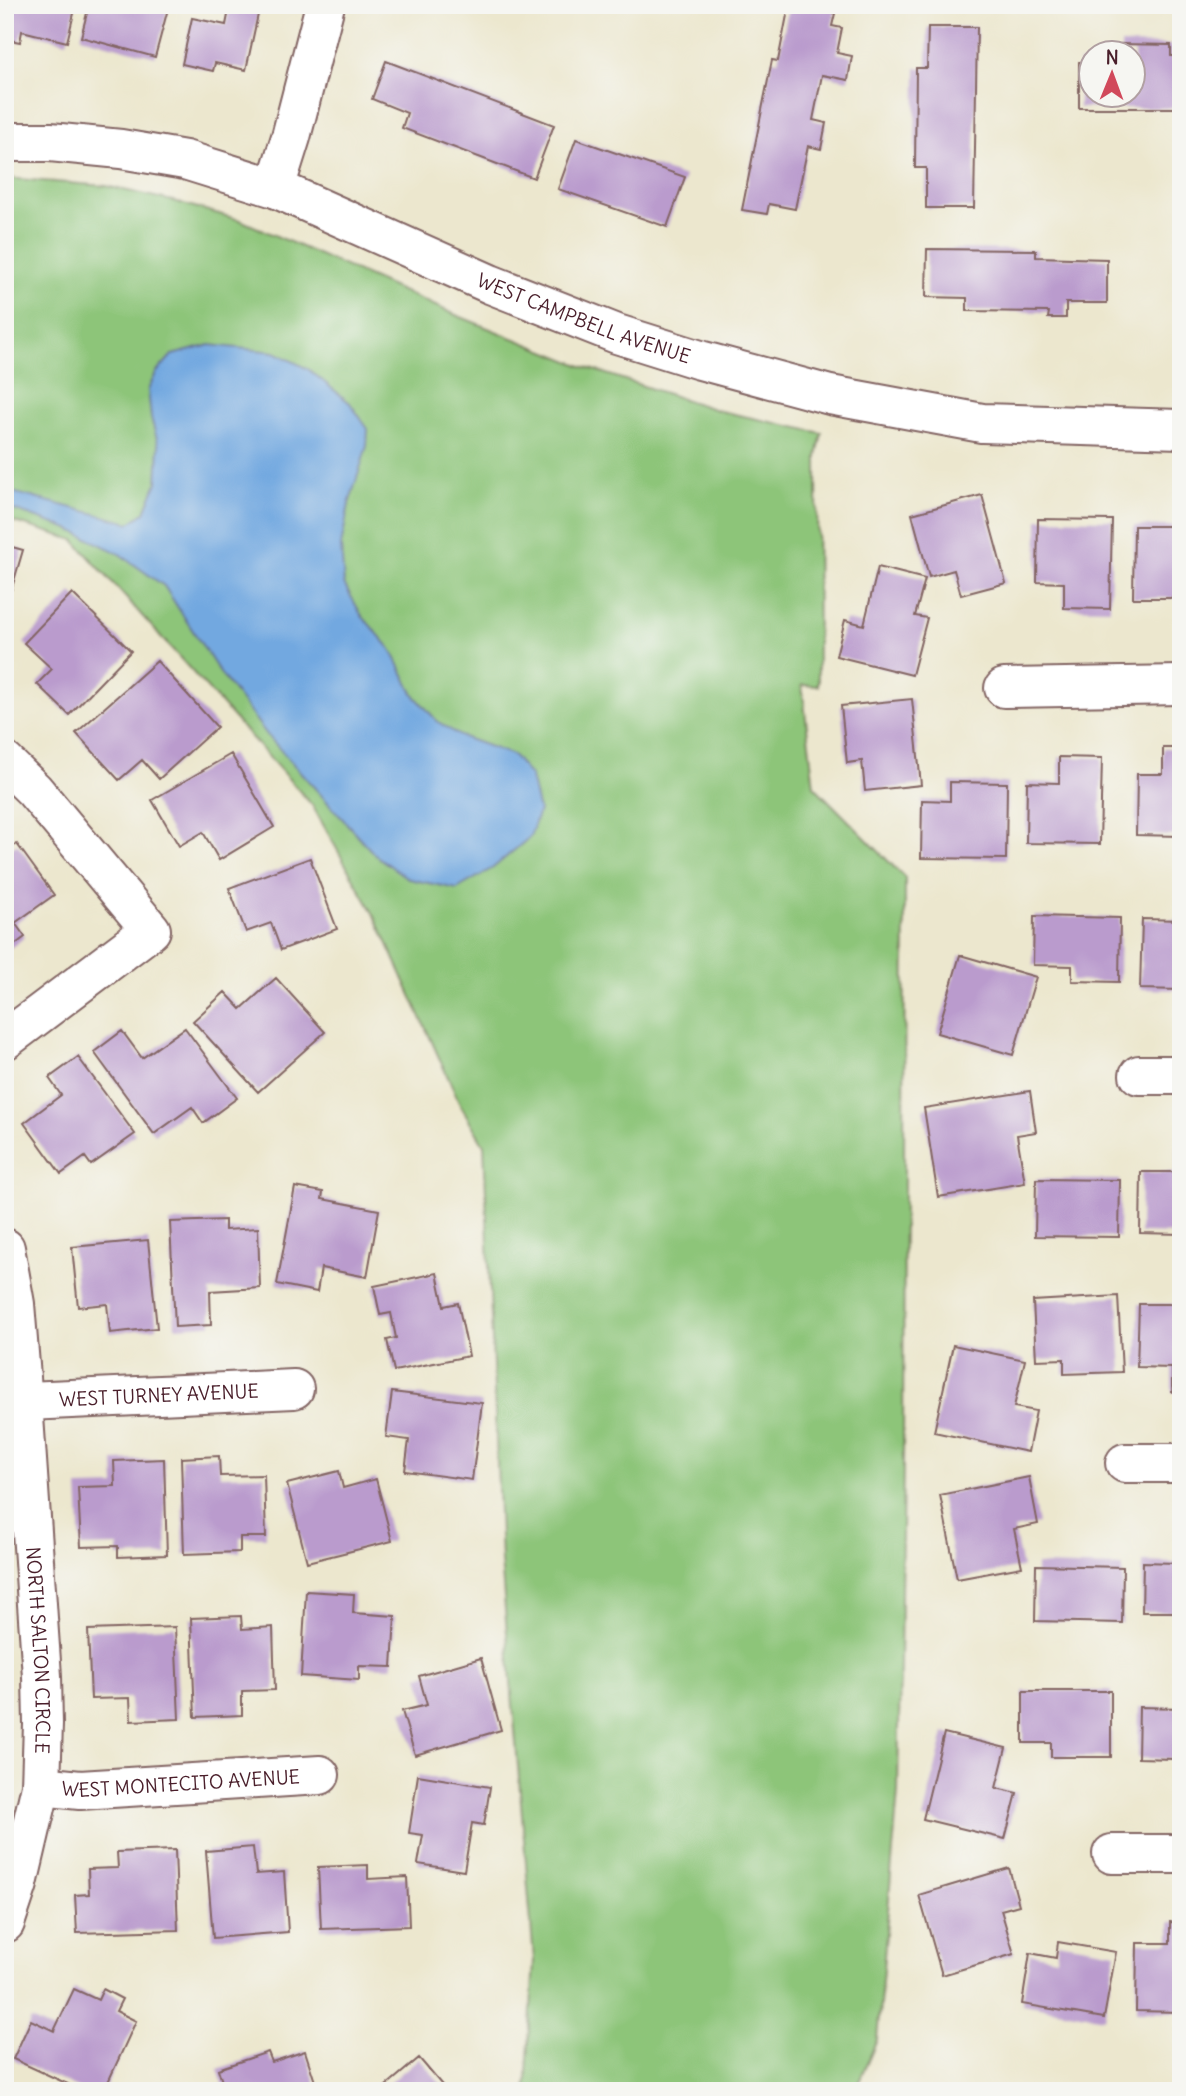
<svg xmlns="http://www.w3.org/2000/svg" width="1186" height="2096" font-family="Delius,sans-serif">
<rect width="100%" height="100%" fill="#f6f6f2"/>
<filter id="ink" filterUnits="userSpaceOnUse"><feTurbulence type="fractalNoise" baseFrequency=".0143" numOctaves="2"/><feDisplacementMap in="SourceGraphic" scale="14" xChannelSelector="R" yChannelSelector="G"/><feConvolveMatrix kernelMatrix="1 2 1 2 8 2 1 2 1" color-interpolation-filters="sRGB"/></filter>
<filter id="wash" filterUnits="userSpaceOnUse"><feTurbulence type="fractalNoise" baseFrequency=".00686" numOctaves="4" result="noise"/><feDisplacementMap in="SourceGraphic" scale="28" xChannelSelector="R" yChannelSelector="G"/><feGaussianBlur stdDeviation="1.57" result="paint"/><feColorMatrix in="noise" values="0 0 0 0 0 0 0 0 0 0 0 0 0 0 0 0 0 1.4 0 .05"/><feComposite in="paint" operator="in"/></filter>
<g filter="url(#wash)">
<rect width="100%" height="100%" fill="#ece7ce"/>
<!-- green -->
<path fill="#8dc579" stroke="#6c7252" stroke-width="2" d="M5 178 106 186 177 202 240 220 456 315 582 366 720 411 822 433 817 457 818 686 802 685 814 786 905 878 903 1465 898 1792 877 2040 855 2091H526L534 1960 501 1561 484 1145 460 1104 377 920 312 805 74 540 5 519Z"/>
<!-- water -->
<path fill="#72a8e0" stroke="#5e6486" stroke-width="2" d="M210 345 275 352 308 369 350 403 368 429 367 446 349 504 341 546 344 584 362 616 391 649 414 695 437 721 460 736 513 755 531 777 539 811 530 837 493 868 457 889 409 879 375 855 268 736 220 673 164 586 118 553 69 529 5 507V490L130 523 145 512 157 482 159 446 151 418 148 390 156 373 172 355Z"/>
<g id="blocks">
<!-- building -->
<path fill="#ba9bcd" d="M5 5H76L67 42 22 31 20 42 5 39Z
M89 5H169L155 57 81 37Z
M197 5H218L217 11Z
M230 5H260L246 70 215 63 213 71 182 64 192 18 226 25Z
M789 5H837L832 26 842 28 837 53 852 56 848 80 822 75 813 120 826 123 821 149 808 146 795 209 769 204 767 214 742 210 772 60 778 61Z
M928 27H977L974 208H926V168H915L916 68H927Z
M1121 44 1171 45V56H1181V108H1079V62H1092V94H1134V52H1121Z
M386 61 554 125 534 178 402 128 407 113 372 99Z
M576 139 685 177 667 227 558 189Z
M927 249 1036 250V257L1107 259V303H1066V318H1048L1049 312 967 311V298L926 297Z
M982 495 1006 583 961 595 954 570 929 577 912 514Z
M1038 519 1112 520 1110 609 1064 608V583L1037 582Z
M1134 526H1181V598H1133Z
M5 545 23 550 6 608H5Z
M878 567 925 579 915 616 927 618 912 675 836 656 845 620 864 625Z
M72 593 131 651 69 715 37 684 52 669 24 643Z
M157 661 217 727 159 779 142 760 119 780 76 733Z
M912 699 921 785 865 791 862 761 847 763 841 706Z
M1163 748H1181V836L1136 835 1137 774H1163Z
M231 754 274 827 219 860 203 832 179 846 152 800Z
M1059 757 1102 758 1100 844 1026 843 1027 782 1059 783Z
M950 782 1007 783 1006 859 921 858 922 800 950 801Z
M17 844 54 895 15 923 25 937 5 952V852Z
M310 858 337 929 281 950 271 923 246 932 229 888Z
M1034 916 1120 918 1119 982 1072 981V966L1033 965Z
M1142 919 1181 920V990L1140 989Z
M960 955 1036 977 1013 1055 937 1033Z
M276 978 325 1032 258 1092 193 1021 225 992 241 1009Z
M185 1028 237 1098 203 1123 192 1107 154 1134 94 1052 122 1031 142 1058Z
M78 1057 135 1134 91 1165 85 1157 61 1174 24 1123 61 1095 49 1078Z
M1030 1091 1036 1132 1017 1135 1025 1183 938 1197 924 1108Z
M1177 1147H1181V1234L1140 1233 1141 1172H1176Z
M1036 1179 1120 1180 1119 1237 1035 1236Z
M295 1187 323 1192 322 1199 379 1210 367 1277 321 1268 317 1292 277 1284Z
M225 1220V1230L258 1228 260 1288 210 1291 211 1325 175 1327 170 1222Z
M148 1240 157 1328 110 1333 107 1304 78 1307 72 1247Z
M437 1273 444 1306 458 1303 469 1356 394 1371 387 1340 396 1338 391 1313 380 1315 374 1286Z
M1118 1296 1122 1372 1064 1374V1359L1036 1360 1033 1301Z
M1139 1304H1181V1392H1172V1368L1137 1367Z
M953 1345 1025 1360 1014 1407 1036 1411 1028 1452 934 1432Z
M392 1392 482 1403 472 1480 405 1471 409 1440 386 1437Z
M219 1456 220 1476 264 1475 266 1537H240V1552L184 1554 181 1458Z
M164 1459 167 1555 118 1557V1546L81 1547 78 1487 115 1486 114 1461Z
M339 1471 343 1488 376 1479 392 1541 307 1562 287 1484Z
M1029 1477 1038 1524 1014 1529 1022 1567 957 1579 940 1495Z
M1176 1537H1181V1612H1142L1143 1562 1176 1563Z
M1036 1565 1123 1567 1122 1623 1035 1621Z
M306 1591 354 1594 353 1613 395 1616 392 1667 359 1666V1680L301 1676Z
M241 1616 242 1629 273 1627 275 1690 242 1691V1715L195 1717 191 1618Z
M175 1627 179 1719 131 1721 130 1698 91 1699 88 1630Z
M481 1658 501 1730 415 1755 402 1711 427 1705 419 1676Z
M1023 1691H1111V1757H1051V1743H1023Z
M1139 1707 1181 1708V1785H1174L1175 1759 1138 1758Z
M944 1733 1006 1748 996 1788 1017 1793 1005 1839 923 1819Z
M418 1775 490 1787 484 1825 472 1823 464 1871 418 1864 423 1835 409 1833Z
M253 1847 256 1874 284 1872 288 1932 213 1938 206 1851Z
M175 1850 178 1930 77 1933 75 1895 89 1894 88 1869 118 1868 117 1852Z
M368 1865V1879L407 1877 409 1926 321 1929 318 1867Z
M1009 1868 1019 1905 1001 1910 1014 1954 942 1975 919 1895Z
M1170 1922 1181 1923V2012L1136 2011 1137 1943H1170Z
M1058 1942 1116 1952 1104 2018 1022 2004 1030 1953 1056 1958Z
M74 1989 98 2000 103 1989 122 1999 116 2011 136 2021 104 2091H83L13 2059 31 2020 54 2031Z
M305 2051 318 2091H225L218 2069 268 2052 272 2062Z
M419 2058 447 2091H380Z
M5 2083 19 2091H5Z"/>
</g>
</g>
<g filter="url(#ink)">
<use href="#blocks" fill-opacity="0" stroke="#836564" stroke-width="2"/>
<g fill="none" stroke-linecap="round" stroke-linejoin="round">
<defs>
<g id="minor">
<path id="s1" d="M5 142H50L121 149 185 160 275 188 490 284 617 334 700 360 830 395 982 423 1181 429"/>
<path d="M275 188 291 137 325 5"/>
<path d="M1004 688 1181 685"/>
<path d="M5 762 34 790 151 930 5 1040"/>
<path d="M1139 1075H1181"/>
<path id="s2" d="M5 1248 15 1304 23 1402 42 1676 43 1724 41 1786 18 1884 5 1923"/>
<path id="s3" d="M5 1402 294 1389"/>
<path d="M1125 1463H1181"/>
<path id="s4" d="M41 1786 80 1790 320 1775"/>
<path d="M1112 1854H1181"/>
</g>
</defs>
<!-- minor casing -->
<use href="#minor" stroke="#836564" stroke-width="42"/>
<!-- minor -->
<use href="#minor" stroke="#fff" stroke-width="38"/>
</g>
</g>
<g text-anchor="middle" stroke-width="6" stroke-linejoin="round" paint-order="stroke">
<!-- street labels -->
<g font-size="19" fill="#4a1f2b" stroke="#f6f6f2">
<text dy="7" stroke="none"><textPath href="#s1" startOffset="611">WEST CAMPBELL AVENUE</textPath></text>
<text dy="7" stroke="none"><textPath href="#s3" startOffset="154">WEST TURNEY AVENUE</textPath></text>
<text dy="7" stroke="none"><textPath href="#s2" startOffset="404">NORTH SALTON CIRCLE</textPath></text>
<text dy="7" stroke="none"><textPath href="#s4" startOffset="140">WEST MONTECITO AVENUE</textPath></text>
</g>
</g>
<!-- margin -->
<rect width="1186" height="2096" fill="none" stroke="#f6f6f2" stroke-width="28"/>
<!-- north arrow -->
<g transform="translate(1112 74) rotate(1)"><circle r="33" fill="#f6f6f2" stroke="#b1a0a2" stroke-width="2"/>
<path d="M0-5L12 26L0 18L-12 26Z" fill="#d1495b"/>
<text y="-10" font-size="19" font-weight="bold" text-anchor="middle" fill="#4a1f2b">N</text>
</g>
</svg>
